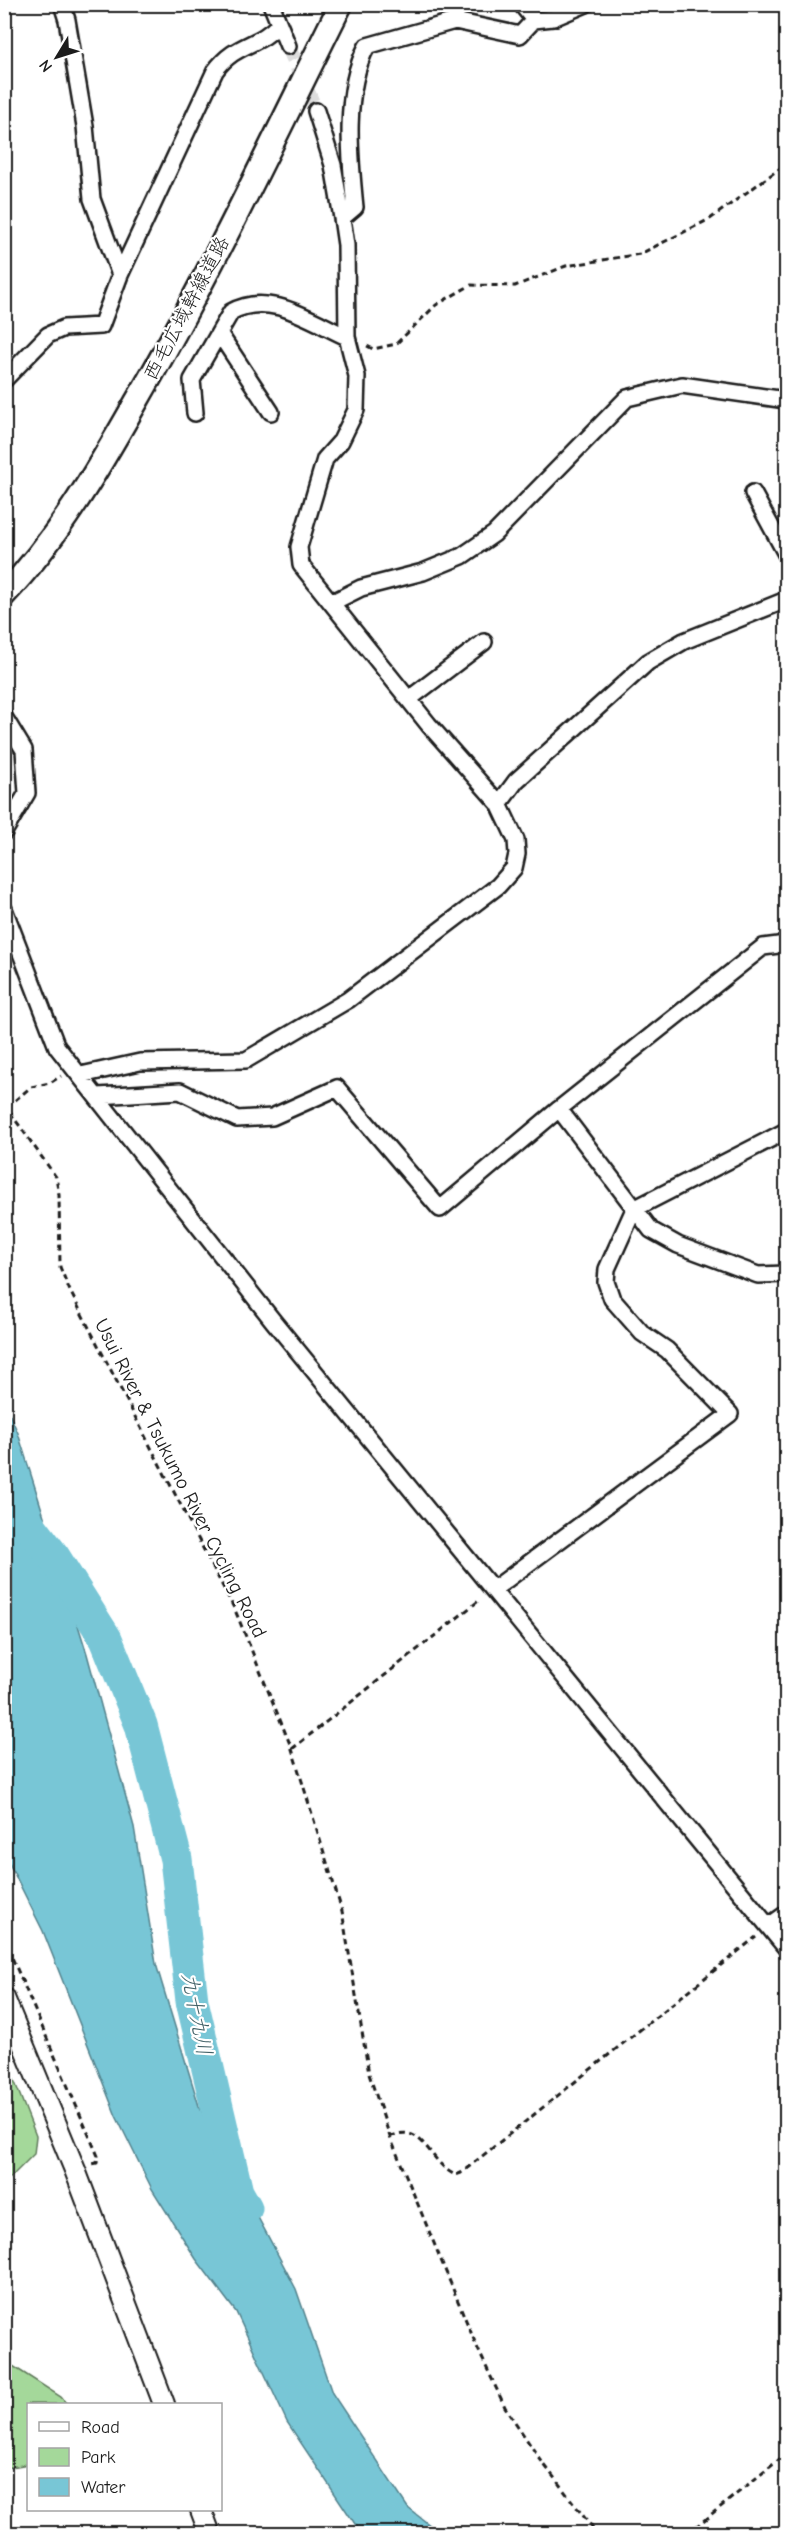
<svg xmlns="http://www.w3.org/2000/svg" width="791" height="2538" font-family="'Comic Neue','Klee One',sans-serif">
<rect width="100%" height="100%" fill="#fff"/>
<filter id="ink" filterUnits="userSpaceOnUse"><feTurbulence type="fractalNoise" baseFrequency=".0167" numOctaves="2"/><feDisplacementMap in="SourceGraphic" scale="12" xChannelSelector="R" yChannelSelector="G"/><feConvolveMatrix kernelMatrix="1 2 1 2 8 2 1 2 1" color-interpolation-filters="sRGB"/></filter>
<g filter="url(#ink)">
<!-- green -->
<path fill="#a4d89a" stroke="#607a5b" stroke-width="1.5" d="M5 2057 36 2136 34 2154 5 2183Z
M5 2361 61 2397 67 2404H28V2464L5 2468Z"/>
<!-- water -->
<path fill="#78c6d6" stroke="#53828c" stroke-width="1.5" d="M4 1402 18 1433 87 1654 134 1827 156 1964 199 2106 296 2289 332 2393 408 2508 440 2533H361L287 2422 236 2312 196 2259 152 2189 116 2116 43 1931 5 1855Z"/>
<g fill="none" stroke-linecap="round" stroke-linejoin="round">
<!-- river -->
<path stroke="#78c6d6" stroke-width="33" d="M4 1492 54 1557 106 1639 141 1725 176 1859 192 2001 237 2192 246 2208"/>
<!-- minor-tunnel -->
<path stroke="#ddd" stroke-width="15" stroke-dasharray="15 8" stroke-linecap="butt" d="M288 46 316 111"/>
<defs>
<path id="minor" d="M62 4 67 20 85 126 92 199 120 275
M271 4 288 46
M521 4 534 20
M342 218 355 207C350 158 343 91 367 46L455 21 520 35 534 20 553 18 586 4
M219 333 271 412
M4 380 48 335 64 328 101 326 120 275 215 71C236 42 259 47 279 24
M195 413 192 380 231 312C269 290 311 321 347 337
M753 493 786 554
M333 602 361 588 423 572 462 556 494 534 627 398 682 385 786 400
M409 699 484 642
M4 717 24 750 27 793 4 832
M499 804 516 781 648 662 684 641 786 600
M4 909 57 1047 274 1322 786 1948
M81 1075 140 1062 246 1060 348 1000 498 886 514 868 517 854 516 840 499 804 429 725 301 565 299 547 325 459 341 441 356 410 357 376 347 337 346 245 342 218 333 165 316 111
M98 1096 180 1091 237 1119 272 1117 337 1088 440 1209 559 1109 763 947 786 944
M559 1109 651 1230 678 1245 758 1275 786 1274
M494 1589 730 1414 667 1350 642 1333 612 1299 606 1282 607 1269 634 1209 786 1131
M769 1926 786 1914"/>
<path id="tertiary" d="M4 1998 75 2170 164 2404
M201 2510 210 2534"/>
<path id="secondary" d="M4 595C57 539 97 471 135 404 210 275 274 138 341 4"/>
</defs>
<!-- minor casing -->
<use href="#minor" stroke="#1c1c1c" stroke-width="20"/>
<!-- tertiary casing -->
<use href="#tertiary" stroke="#1c1c1c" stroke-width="24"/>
<!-- secondary casing -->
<use href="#secondary" stroke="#1c1c1c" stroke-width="27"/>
<!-- path -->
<path stroke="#1c1c1c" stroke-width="3" stroke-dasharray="6 4.5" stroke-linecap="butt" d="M367 346 373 349 396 344 436 305 471 285 515 286 566 266 640 254 710 219 786 164
M4 1104 56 1177 59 1195 60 1267 70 1291 235 1610 292 1749 342 1911 369 2074 390 2137 477 2347 505 2407 537 2455 597 2534
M7 1107 31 1087 50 1083 61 1076
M292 1749 481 1599
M4 1939 98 2156 97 2163 92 2164
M390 2137C424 2120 429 2165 456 2175L461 2173 756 1937
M687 2534 786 2454"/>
<!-- minor -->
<use href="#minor" stroke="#fff" stroke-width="15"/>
<!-- tertiary -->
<use href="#tertiary" stroke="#fff" stroke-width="20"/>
<!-- secondary -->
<use href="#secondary" stroke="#fff" stroke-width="22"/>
</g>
</g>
<g text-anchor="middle" stroke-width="4.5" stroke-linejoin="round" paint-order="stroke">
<!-- street labels -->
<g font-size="20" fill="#1c1c1c" stroke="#fff">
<text transform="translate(186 308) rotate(-62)" y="7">西毛広域幹線道路</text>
<text transform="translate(181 1478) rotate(63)" y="7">Usui River &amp; Tsukumo River Cycling Road</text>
</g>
<!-- water labels -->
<g font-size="21" font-style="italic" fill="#416066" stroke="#fff">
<text transform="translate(197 2014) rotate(79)" y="7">九十九川</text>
</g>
</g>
<!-- margin -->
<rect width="791" height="2538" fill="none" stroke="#fff" stroke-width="24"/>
<rect x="12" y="12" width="767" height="2514" fill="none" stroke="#1c1c1c" stroke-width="2" filter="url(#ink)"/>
<!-- legend -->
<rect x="27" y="2403" width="195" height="108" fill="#ffffff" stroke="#a4a4a4" stroke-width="1.5"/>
<rect x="39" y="2422" width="30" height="9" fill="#ffffff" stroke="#a4a4a4" stroke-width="1.5"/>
<text x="81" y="2433" font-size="18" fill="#1c1c1c">Road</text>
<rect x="39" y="2448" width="30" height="18" fill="#a4d89a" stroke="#a4a4a4" stroke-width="1.5"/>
<text x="81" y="2463" font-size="18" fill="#1c1c1c">Park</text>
<rect x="39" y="2478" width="30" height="18" fill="#78c6d6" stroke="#a4a4a4" stroke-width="1.5"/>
<text x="81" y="2493" font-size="18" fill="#1c1c1c">Water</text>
<!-- north arrow -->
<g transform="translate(57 57) rotate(232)" stroke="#ffffff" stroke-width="4.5" paint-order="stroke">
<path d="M0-4.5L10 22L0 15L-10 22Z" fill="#1c1c1c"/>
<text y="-9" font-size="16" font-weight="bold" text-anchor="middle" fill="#1c1c1c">N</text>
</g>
</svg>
